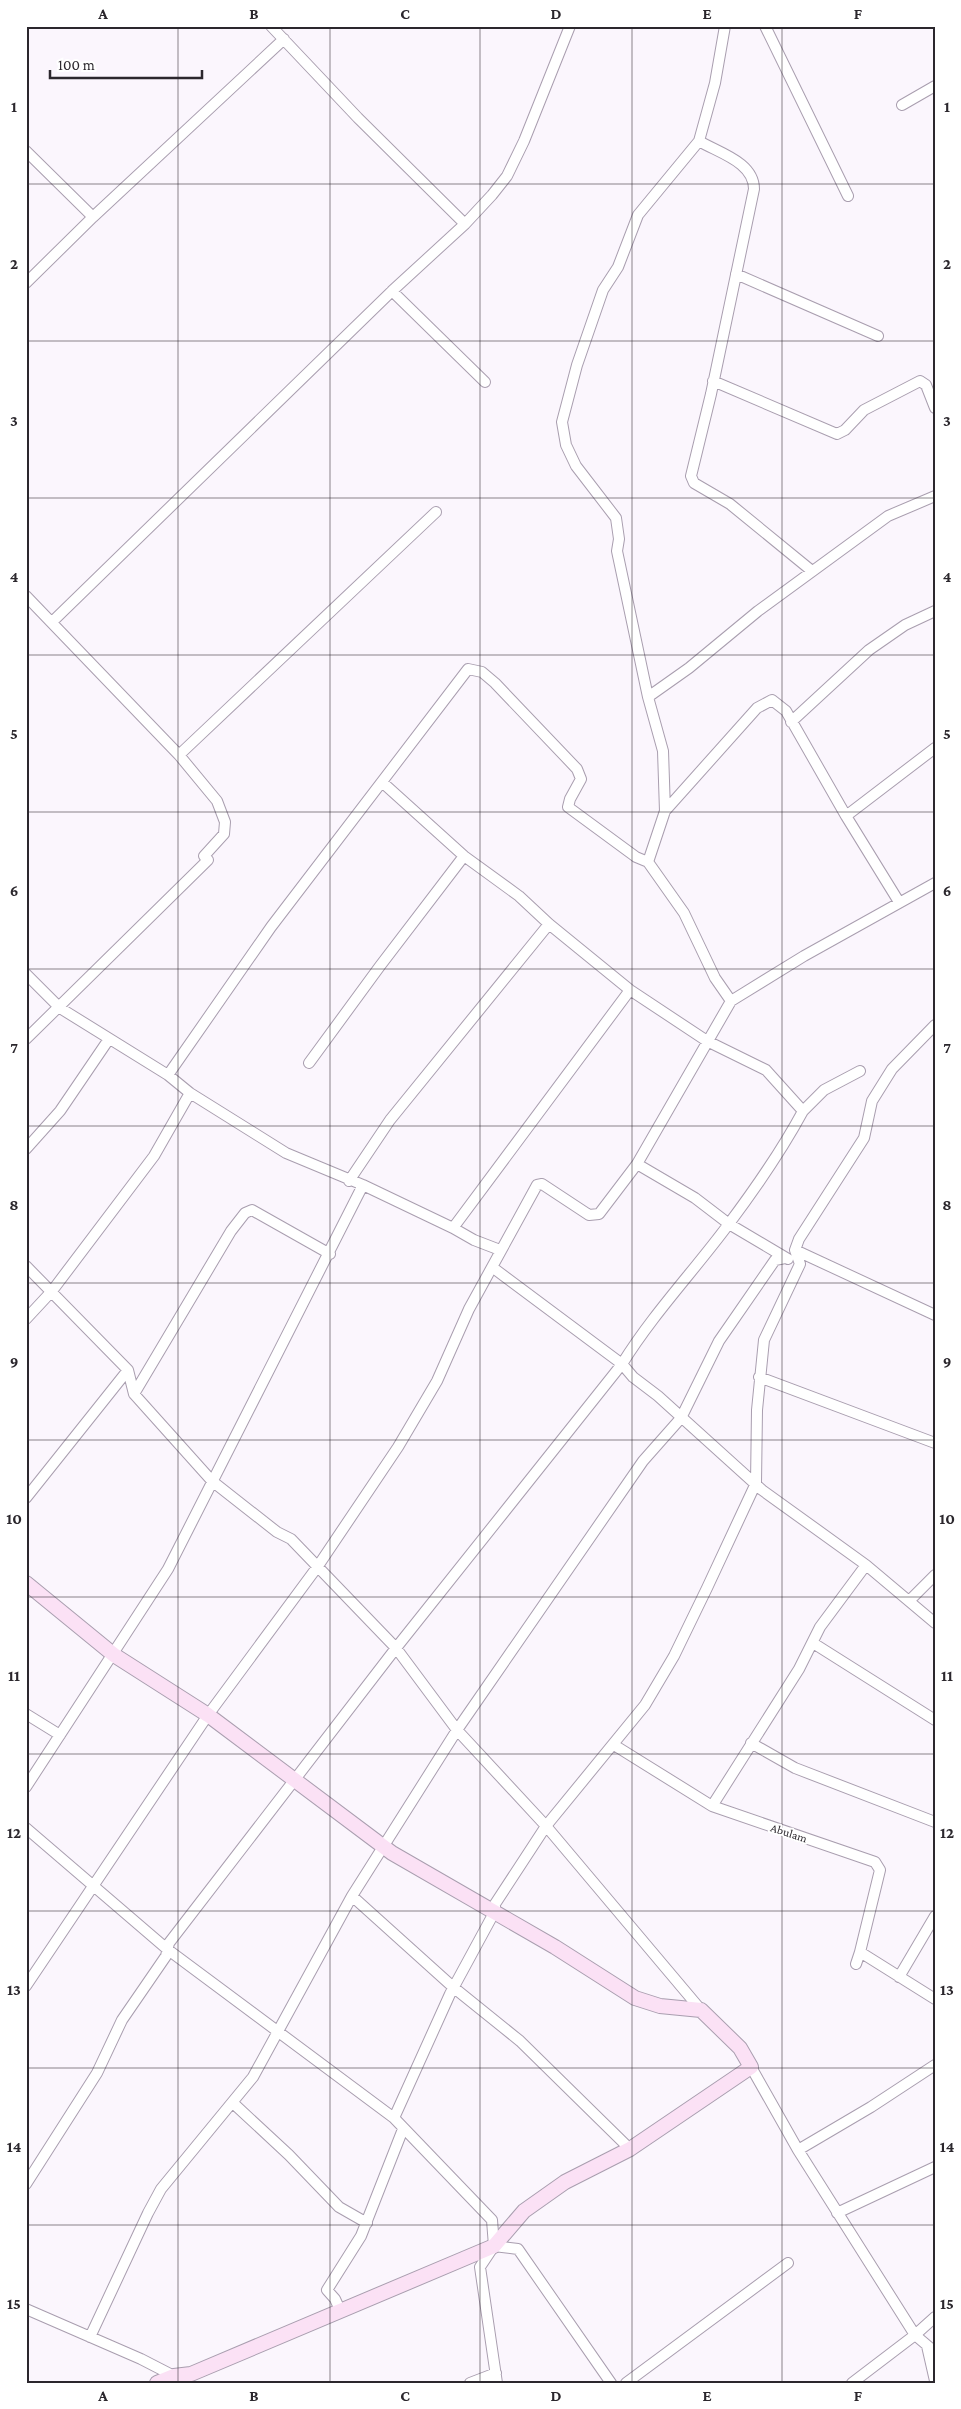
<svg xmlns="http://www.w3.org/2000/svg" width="961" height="2409" font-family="'Crimson Pro',serif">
<rect width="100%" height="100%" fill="#fbf6fd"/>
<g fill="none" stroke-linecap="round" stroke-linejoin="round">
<defs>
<path id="street" d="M271 26 358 118 465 224
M725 26 715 83 699 141 638 215 618 267 603 290 577 365 562 422 566 445 576 466 616 518 619 539 617 551 648 697 663 751 665 811 648 862 684 913 715 978 731 1001
M765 26 848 196
M902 105 935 86
M699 141C719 153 754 162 754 189L711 394 691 476 694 483 730 504 812 571
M26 151 93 217
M736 274 878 336
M26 283 93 217 284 39
M392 291 485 382
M713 381 837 434 845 430 864 410 920 381 926 385 935 408
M26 596 179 755 217 801 225 822 224 834 204 856 208 860 26 1039
M52 622 392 291 465 224 492 195 507 176 524 141 570 26
M648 697 689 668 758 611 888 516 935 496
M791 722 869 650 905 625 935 611
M179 755 436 512
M382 782 464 856 519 896 549 924 630 990 707 1041 766 1070 803 1111 824 1090 860 1071
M665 811 757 708 772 700 786 711 846 816 899 902
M846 816 935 748
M26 974 60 1008 168 1075 190 1093 286 1153 363 1185 453 1228 474 1240 500 1250
M309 1063 380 966 464 856
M168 1075 271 927 468 669 482 672 495 683 577 769 581 779 570 799 568 807 636 857 648 862
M26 1149 60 1111 109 1039
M637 1164 695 1198 729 1224 788 1259
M349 1181 390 1120 549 924
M453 1228 630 990
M795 1250 935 1315
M26 1266 128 1370 134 1394 212 1481 277 1532 291 1539 396 1648 457 1730 546 1826 701 2010
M492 1267 622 1364 633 1377 658 1396 762 1490 866 1565 935 1623
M26 1319 52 1291 154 1156 190 1093
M759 1377 935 1443
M134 1394 231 1231 245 1213 252 1210 330 1254
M26 1498 128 1370
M910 1600 935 1575
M813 1643 935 1720
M26 1714 60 1735
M751 1743 795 1768 935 1822
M614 1745 712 1806 875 1862 880 1870 860 1952
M26 1787 168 1569 363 1185
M712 1806 799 1669 820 1627 866 1565
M26 1828 167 1949 394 2118 492 2220 494 2246 480 2267 497 2383
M352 1896 453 1987 520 2041 630 2149
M856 1964 860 1952 935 1999
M899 1977 935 1916
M26 1986 208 1715 318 1566 398 1447 437 1381 469 1309 537 1185 542 1184 589 1215 599 1214 637 1164 731 1001 804 956 935 883
M751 2067 798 2150 915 2335 935 2352
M233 2103 289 2155 339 2207 367 2223
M394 2118 450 1994 495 1911V1904L546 1826 645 1705 674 1656 707 1588 756 1483 757 1410 764 1340 800 1264 795 1250 799 1239 864 1138 872 1101 892 1069 935 1025
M798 2150 871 2107 935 2065
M26 2184 97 2073 122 2020 166 1956 169 1943 396 1648 622 1364C653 1314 693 1272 728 1225 755 1189 782 1150 803 1111
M837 2213 935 2167
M494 2246 518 2249 611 2383
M26 2309 141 2359 174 2376
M341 2312 335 2299 327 2290 361 2236 403 2129
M90 2337 148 2213 161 2189 253 2077 352 1896 457 1730 643 1461 681 1418 719 1341 775 1260 785 1258
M927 2346 935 2381
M470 2383 496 2373
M626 2383 788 2263
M852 2383 915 2335 935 2317"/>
<path id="secondary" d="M26 1583 114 1655 208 1715 392 1853 555 1947 635 1998 660 2006 701 2010 740 2048 751 2067 630 2149 565 2182 524 2211 494 2246 191 2374 174 2376 157 2383"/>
</defs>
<!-- street casing -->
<use href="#street" stroke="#a99eaf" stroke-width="12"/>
<!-- secondary casing -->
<use href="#secondary" stroke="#a99eaf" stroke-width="16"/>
<!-- street -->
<use href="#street" stroke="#fff" stroke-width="10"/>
<!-- secondary -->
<use href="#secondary" stroke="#fbe1f5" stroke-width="14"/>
</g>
<!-- grid -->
<path fill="none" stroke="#2b272d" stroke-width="1" stroke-opacity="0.55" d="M178 26V2383M330 26V2383M480 26V2383M632 26V2383M782 26V2383M26 184H935M26 341H935M26 498H935M26 655H935M26 812H935M26 969H935M26 1126H935M26 1283H935M26 1440H935M26 1597H935M26 1754H935M26 1911H935M26 2068H935M26 2225H935"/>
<g text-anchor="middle" stroke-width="4" stroke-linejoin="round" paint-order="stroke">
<!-- street labels -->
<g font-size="12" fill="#2b272d" stroke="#fff">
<text transform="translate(789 1833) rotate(18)" y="4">Abulam</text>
</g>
</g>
<!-- border -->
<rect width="961" height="2409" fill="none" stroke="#ffffff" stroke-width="55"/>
<!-- scale -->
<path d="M50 70v8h152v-8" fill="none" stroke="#2b272d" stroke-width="2.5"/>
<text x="58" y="70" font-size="15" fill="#2b272d" stroke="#ffffff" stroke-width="4" paint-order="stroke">100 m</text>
<rect x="28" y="28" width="906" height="2354" fill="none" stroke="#2b272d" stroke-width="2"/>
<g font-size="16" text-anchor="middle" font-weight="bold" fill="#2b272d">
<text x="103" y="19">A</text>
<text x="254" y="19">B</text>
<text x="405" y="19">C</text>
<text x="556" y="19">D</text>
<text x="707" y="19">E</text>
<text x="858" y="19">F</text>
<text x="14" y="112">1</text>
<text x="947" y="112">1</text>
<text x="14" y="269">2</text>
<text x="947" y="269">2</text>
<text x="14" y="426">3</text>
<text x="947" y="426">3</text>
<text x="14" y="582">4</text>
<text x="947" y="582">4</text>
<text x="14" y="739">5</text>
<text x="947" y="739">5</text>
<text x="14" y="896">6</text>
<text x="947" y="896">6</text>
<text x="14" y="1053">7</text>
<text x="947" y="1053">7</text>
<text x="14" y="1210">8</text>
<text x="947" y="1210">8</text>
<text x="14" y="1367">9</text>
<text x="947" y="1367">9</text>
<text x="14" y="1524">10</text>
<text x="947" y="1524">10</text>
<text x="14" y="1681">11</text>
<text x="947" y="1681">11</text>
<text x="14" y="1838">12</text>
<text x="947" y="1838">12</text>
<text x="14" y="1995">13</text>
<text x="947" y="1995">13</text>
<text x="14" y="2152">14</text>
<text x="947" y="2152">14</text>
<text x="14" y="2309">15</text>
<text x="947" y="2309">15</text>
<text x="103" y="2401">A</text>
<text x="254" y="2401">B</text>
<text x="405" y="2401">C</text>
<text x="556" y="2401">D</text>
<text x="707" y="2401">E</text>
<text x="858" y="2401">F</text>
</g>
</svg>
